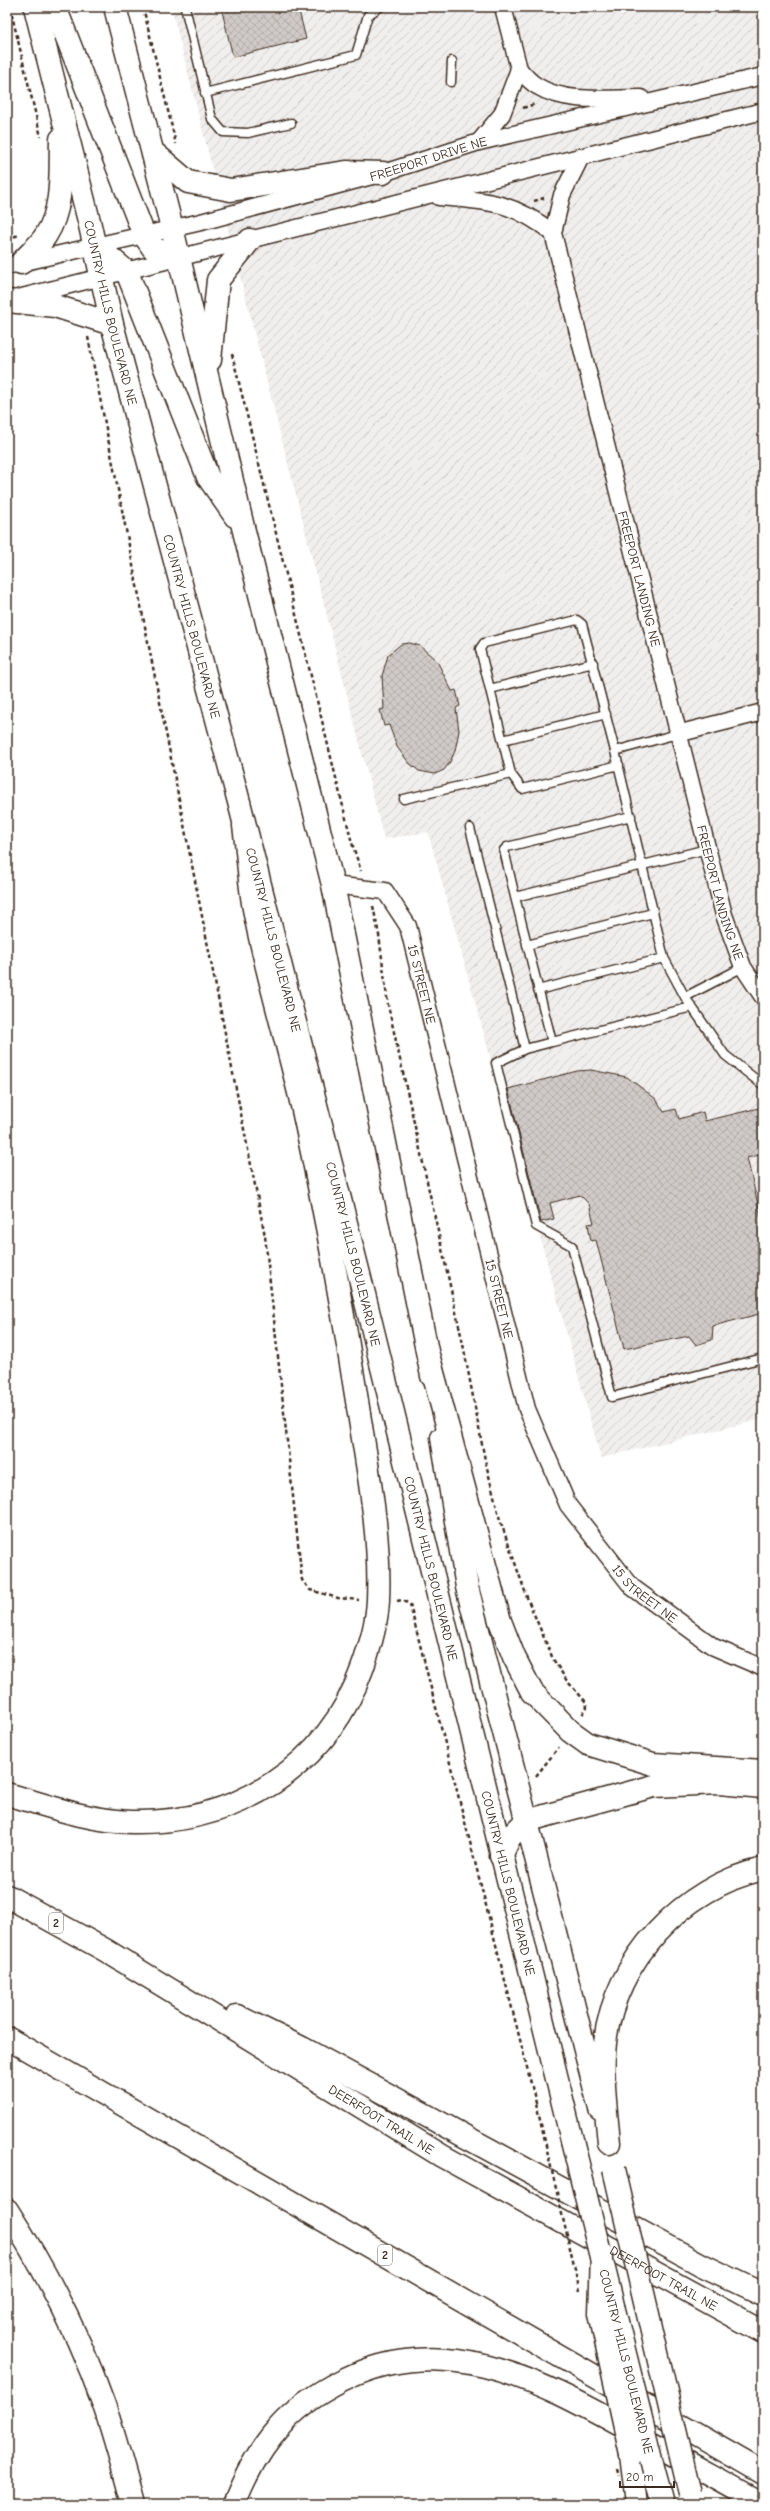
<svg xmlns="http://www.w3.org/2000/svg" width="770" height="2511" font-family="'Comic Neue',sans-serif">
<defs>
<pattern id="industrial-furrows" width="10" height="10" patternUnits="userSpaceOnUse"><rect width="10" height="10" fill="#f1efee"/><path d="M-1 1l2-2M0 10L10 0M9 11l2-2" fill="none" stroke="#d0cdcc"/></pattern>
<pattern id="building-cross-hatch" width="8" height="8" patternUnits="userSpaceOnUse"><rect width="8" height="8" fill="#cfcac7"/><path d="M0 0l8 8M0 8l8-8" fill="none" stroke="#b3aeaa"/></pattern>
</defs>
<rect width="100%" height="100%" fill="#fff"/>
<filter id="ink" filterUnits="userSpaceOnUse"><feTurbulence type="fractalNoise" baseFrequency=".025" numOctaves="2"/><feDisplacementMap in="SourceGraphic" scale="8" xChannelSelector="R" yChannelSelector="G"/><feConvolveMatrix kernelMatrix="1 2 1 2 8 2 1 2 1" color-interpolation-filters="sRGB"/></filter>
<g filter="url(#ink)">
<!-- industrial -->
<path fill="url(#industrial-furrows)" d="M171 7H763V1419L601 1458 428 832 384 839Z"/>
<!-- building -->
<path fill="url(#building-cross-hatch)" stroke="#3b2a1e" d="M221 7H298L306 39 233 57Z
M410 643 420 646 437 661 452 691 456 690 460 706 456 708 459 731 455 751 450 762 444 770 435 774 419 771 409 763 397 747 389 725 384 726 380 710 384 709 382 676 388 655 401 644Z
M591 1070 627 1077 656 1099 664 1112 676 1109 679 1119 703 1112 705 1121 763 1107V1154L747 1158 761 1217 763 1216V1313L713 1326 712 1340 696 1345 689 1336 624 1349 596 1240 591 1241 588 1224 594 1223 589 1204 580 1195 550 1203 554 1219 541 1222 508 1089 577 1071Z"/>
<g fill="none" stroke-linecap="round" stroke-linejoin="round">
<defs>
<path id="lane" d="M185 7 212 119 223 132 248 133 291 123
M451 82 452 61
M205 93 356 55 368 15 380 7
M490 689 593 663
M503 740 606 714
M615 751 664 958 685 997 725 1055 763 1085
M511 774 522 789 619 765
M404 799 511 774 480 649 484 643 577 620 582 624 615 751 677 734
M631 816 507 847 504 850 515 897 707 849
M470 828 525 1049 552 1042 515 897
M527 945 653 913
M538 990 664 958
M685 997 743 967
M552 1042 692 1007
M525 1049 496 1063 536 1226 572 1246 612 1397 763 1358"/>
<g id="street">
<path d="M519 69C524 75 530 82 537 86 566 104 608 98 641 98"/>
<path d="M479 142 502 114 519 69 503 7"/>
<path id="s1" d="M581 157 562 195 553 233 724 915 743 967 763 997"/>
<path d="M439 197C488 201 512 201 553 233"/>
<path id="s2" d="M7 266 201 222 383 173 479 142 763 76"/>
<path d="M18 298 763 111"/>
<path d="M677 734 763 712"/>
<path id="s3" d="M333 885 385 891 408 926 527 1409 568 1505 632 1587 714 1647 763 1668"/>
</g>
<g id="secondary">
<path id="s4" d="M35 7 89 221 112 324 239 802 361 1282 572 2140"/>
<path d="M55 7 144 235 153 248 179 259"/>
<path d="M115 7 172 228 243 527 333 885 432 1376"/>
<path d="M153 152 188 182 231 190 346 172 383 173"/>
<path d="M95 245 127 272 208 477 235 516"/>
<path d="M21 263C29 254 40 245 46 235 64 207 60 171 61 139"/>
<path d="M8 301 55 306 112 324"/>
<path d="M210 360 218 280 250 240"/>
<path d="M442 1438 467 1587 600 2109"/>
<path d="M654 2471 663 2504"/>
</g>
<g id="highway">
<path d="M429 1358 500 1621 514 1657 532 1692 570 1731 588 1744 653 1764 763 1771"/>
<path d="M7 1794C48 1806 89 1821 132 1822 236 1824 327 1767 362 1669 370 1647 377 1623 378 1600 381 1534 367 1466 357 1401 342 1304 324 1206 303 1110 288 1043 267 977 254 909 249 882 248 853 244 826"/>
<path d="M501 1856 510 1837 526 1821 654 1786 719 1783 763 1787"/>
<path id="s5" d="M7 1896 105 1950 442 2156 763 2332"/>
<path d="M237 2016 302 2048 702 2265 763 2294"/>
<path d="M7 2038 763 2473"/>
<path d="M609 2143C606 2109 601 2076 605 2043 614 1960 683 1887 763 1869"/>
<path d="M7 2210C46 2271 80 2337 104 2405 115 2437 124 2471 133 2504"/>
<path d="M631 2455 637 2504"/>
<path d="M234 2504C255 2451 281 2414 332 2386 438 2326 535 2378 630 2431 675 2455 719 2480 763 2504"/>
</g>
</defs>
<!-- lane casing -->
<use href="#lane" stroke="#3b2a1e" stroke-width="11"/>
<!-- street casing -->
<use href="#street" stroke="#3b2a1e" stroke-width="19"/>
<!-- secondary casing -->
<use href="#secondary" stroke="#3b2a1e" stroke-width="25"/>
<!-- highway casing -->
<use href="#highway" stroke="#3b2a1e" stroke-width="25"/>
<!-- path -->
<path stroke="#3b2a1e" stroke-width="2.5" stroke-dasharray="4 3" stroke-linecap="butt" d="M10 7 41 137
M143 7 176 144
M523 108 535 104
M534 201 544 198
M7 238 20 235
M88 337 265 1236 302 1580 310 1590 338 1598 359 1600
M232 354 352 843 361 871
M373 906 379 935 388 1005 463 1344 485 1460 500 1520 528 1600 553 1659 567 1681 586 1702 587 1707 582 1715
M397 1601 403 1600 410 1605 536 2103
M536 1776 559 1747"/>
<!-- lane -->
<use href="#lane" stroke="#fff" stroke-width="8"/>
<!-- street -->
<use href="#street" stroke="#fff" stroke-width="16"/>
<!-- secondary -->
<use href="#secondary" stroke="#fff" stroke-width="22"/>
<!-- highway -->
<use href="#highway" stroke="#fff" stroke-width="22"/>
<defs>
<g id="secondary-bridge">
<path id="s6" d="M572 2140 654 2471"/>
<path d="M614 2169 690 2494"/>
</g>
<path id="highway-bridge" d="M602 2253 600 2314 631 2455"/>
</defs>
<!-- secondary-bridge casing -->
<use href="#secondary-bridge" stroke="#3b2a1e" stroke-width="25" stroke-linecap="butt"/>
<!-- highway-bridge casing -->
<use href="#highway-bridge" stroke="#3b2a1e" stroke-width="25" stroke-linecap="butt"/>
<!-- path-bridge -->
<path stroke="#3b2a1e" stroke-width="2.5" stroke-dasharray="4 3" stroke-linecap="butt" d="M536 2103 580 2291
M617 2469 619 2477"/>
<!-- secondary-bridge -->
<use href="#secondary-bridge" stroke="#fff" stroke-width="22"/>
<!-- highway-bridge -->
<use href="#highway-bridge" stroke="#fff" stroke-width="22"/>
</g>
</g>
<g text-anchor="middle" stroke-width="3" stroke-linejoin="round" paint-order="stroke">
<!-- shield labels -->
<g fill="#fff" stroke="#766a62" stroke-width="1">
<rect x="49" y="1913" width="14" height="20" rx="3"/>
<rect x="378" y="2245" width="14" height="20" rx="3"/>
</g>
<g font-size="12" font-weight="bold" fill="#3b2a1e">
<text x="56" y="1927">2</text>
<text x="385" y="2259">2</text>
</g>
<!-- street labels -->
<g font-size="13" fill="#3b2a1e" stroke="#fff">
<text dy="5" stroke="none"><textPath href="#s2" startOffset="435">FREEPORT DRIVE NE</textPath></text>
<text dy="5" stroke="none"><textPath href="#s4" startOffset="315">COUNTRY HILLS BOULEVARD NE</textPath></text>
<text dy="5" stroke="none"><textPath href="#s1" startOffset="438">FREEPORT LANDING NE</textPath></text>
<text dy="5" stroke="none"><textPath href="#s4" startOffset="639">COUNTRY HILLS BOULEVARD NE</textPath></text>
<text dy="5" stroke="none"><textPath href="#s1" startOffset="762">FREEPORT LANDING NE</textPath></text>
<text dy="5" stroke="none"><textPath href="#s4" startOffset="963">COUNTRY HILLS BOULEVARD NE</textPath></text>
<text dy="5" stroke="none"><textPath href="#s3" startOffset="154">15 STREET NE</textPath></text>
<text dy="5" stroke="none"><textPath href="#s4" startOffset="1287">COUNTRY HILLS BOULEVARD NE</textPath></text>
<text dy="5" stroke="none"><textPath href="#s3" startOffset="478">15 STREET NE</textPath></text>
<text dy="5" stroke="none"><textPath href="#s4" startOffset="1611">COUNTRY HILLS BOULEVARD NE</textPath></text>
<text dy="5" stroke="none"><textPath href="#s3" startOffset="814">15 STREET NE</textPath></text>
<text dy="5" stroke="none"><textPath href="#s4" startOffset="1935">COUNTRY HILLS BOULEVARD NE</textPath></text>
<text dy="5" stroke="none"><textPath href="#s5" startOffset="436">DEERFOOT TRAIL NE</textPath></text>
<text dy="5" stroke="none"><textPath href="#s5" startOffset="760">DEERFOOT TRAIL NE</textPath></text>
<text dy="5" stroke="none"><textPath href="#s6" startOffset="228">COUNTRY HILLS BOULEVARD NE</textPath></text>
</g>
</g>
<!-- margin -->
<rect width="770" height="2511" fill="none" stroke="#fff" stroke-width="24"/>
<rect x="12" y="12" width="746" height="2487" fill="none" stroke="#3b2a1e" stroke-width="1.5" filter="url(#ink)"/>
<!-- scale -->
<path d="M620 2481v6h54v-6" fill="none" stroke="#3b2a1e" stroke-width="2"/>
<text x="626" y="2481" font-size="12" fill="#3b2a1e" stroke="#ffffff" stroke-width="3" paint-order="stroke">20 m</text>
</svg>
